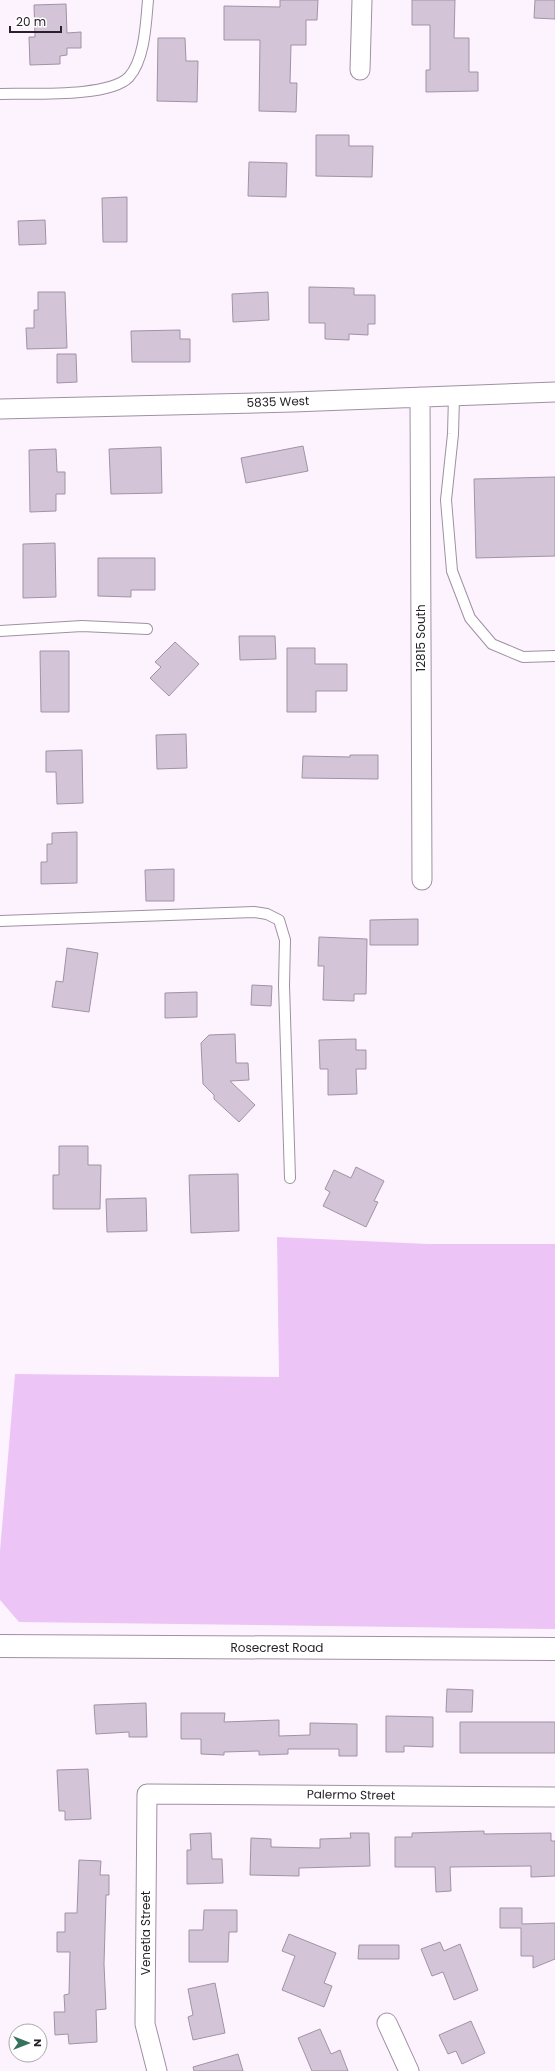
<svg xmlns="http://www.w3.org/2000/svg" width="555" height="2071" font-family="Poppins,sans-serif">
<rect width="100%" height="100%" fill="#fdf3ff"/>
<!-- green -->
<path fill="#ecc5f6" d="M277 1237 428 1244H555V1629L19 1622 0 1600V1551L15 1374 279 1377Z"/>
<!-- building -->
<path fill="#d4c4d7" stroke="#a192a5" d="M280 0H318L317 20H306V45H291L290 83H297L296 112 259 111 260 40H224V6L280 7Z
M412 0H455L454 38H469V72H478V91L426 92V70H430V25H412Z
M535 0H555V19L534 18Z
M66 4 67 33 81 32V48H67V55L60 56V64L30 65 29 37H35L34 5Z
M158 38H185L186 61H198L197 102 157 101Z
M316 135H349V146H373L372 177 316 176Z
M249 162 287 163 286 197 248 196Z
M127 197V242H103L102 198Z
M45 220 46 244 19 245 18 221Z
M309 287 354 288V295H375V324H368V335L349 334V340L325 339V323H309Z
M38 292H65L67 348 27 349 26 328H34V310H38Z
M268 292 269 320 233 322 232 294Z
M180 330V339H190V362H132L131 331Z
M57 354H76L77 382 57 383Z
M303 446 308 471 246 483 241 458Z
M161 447 162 493 111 494 109 449Z
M56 449 57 472H65V494H56V511L30 512 29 450Z
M555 477V556L476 558 474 479Z
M55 543 56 597 23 598V544Z
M98 558H155V590H131V597L98 596Z
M239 636H275L276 659 240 660Z
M175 642 199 664 169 696 150 678 161 667 155 662Z
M287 648H315V664H347V691H316V712H287Z
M40 651H69V712H41Z
M186 734 187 768 157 769 156 735Z
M82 750 83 803 57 804 56 772H46V751Z
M350 755H378V779L302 778 303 756 350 757Z
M77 832V883L41 884V862H47V844H52V833Z
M174 869V901H146L145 870Z
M418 919V945H370V920Z
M319 937 367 939 366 994H354V1001L323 1000 324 966H318Z
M67 948 98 953 89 1012 52 1007 56 981 63 982Z
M252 985 272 986 271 1006 251 1005Z
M197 992V1017L165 1018V993Z
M235 1034 236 1063H248L249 1080 230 1081 255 1105 239 1122 214 1099V1095L203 1084 201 1043 209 1035Z
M356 1039V1050H366V1069H356L357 1094 328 1095V1069H320L319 1040Z
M59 1146H88V1165H101L100 1209H53V1175H59Z
M356 1167 384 1181 374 1201 378 1202 366 1227 323 1206 330 1192 325 1189 334 1170 351 1178Z
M238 1174 239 1231 191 1233 189 1175Z
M146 1198 147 1231 107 1232 106 1199Z
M447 1689 473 1690 472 1712H446Z
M146 1703 147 1737H129V1732L96 1734 94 1705Z
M181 1713H225L224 1722 279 1720V1736L310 1735V1723L357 1724V1756H339V1749H288V1754L259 1755V1751L224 1752V1755L201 1754V1739H181Z
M386 1716 433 1717V1747L404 1746V1752H386Z
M460 1722H555V1753H460Z
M88 1769 91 1819 65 1820V1811H59L57 1770Z
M484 1831V1834L551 1833V1841H555V1876L531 1877V1866L450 1867 451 1891 436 1892 435 1867H395V1837H412V1833Z
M211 1833 212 1859H222L223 1883 187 1884V1850H191L190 1834Z
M350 1833H369L370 1866 299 1868V1876L250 1875 251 1838 271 1839V1847L320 1848V1839L351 1838Z
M79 1860 101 1861 100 1875H109V1895H106L104 1964 106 2009 96 2010 97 2042 69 2044 68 2034 55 2035 54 2012H65L64 1995 69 1994 70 1952H57V1932H65V1913H77Z
M500 1908H522V1924L555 1923V1959L533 1968V1956H521V1928H500Z
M204 1910H237V1932H229L228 1962H189V1930H203Z
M289 1934 336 1953 324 1983 332 1986 324 2007 282 1990 295 1956 282 1951Z
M440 1942 444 1951 460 1944 478 1990 454 2000 443 1972 432 1976 421 1949Z
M359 1945H399V1959H358Z
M215 1983 225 2033 193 2040 188 2017 193 2015 188 1989Z
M471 2021 485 2053 462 2064 456 2051 448 2054 439 2035Z
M320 2029 331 2054 340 2050 348 2071H312L298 2038Z
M238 2054 243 2071H194L193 2067Z"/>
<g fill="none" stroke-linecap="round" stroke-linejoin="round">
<defs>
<path id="service" d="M0 94C30 93 109 98 129 77 145 59 146 22 148 0
M454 396 453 434 446 500 452 571 470 618 492 644 523 657 555 656
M0 631 82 626 147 629
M0 921 254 912 267 914 279 920 285 940 284 985 290 1178"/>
<path id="minor" d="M360 70 362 0
M420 397 422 880
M0 409 293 402 555 392
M387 2023 409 2071
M157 2071 145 2024 147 1794 555 1797"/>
<path id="secondary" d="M0 1646 555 1649"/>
</defs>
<!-- service casing -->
<use href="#service" stroke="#9f90a3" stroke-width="12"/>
<!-- minor casing -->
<use href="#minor" stroke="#9f90a3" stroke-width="21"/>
<!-- secondary casing -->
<use href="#secondary" stroke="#9f90a3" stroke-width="24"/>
<!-- service -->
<use href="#service" stroke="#fff" stroke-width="10"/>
<!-- minor -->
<use href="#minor" stroke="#fff" stroke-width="19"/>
<!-- secondary -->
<use href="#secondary" stroke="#fff" stroke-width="22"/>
</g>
<g text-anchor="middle" stroke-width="4" stroke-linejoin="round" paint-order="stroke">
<!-- street labels -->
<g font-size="12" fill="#28222a" stroke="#fff">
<text transform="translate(278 402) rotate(-2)" y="4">5835 West</text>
<text transform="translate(421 638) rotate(-90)" y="4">12815 South</text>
<text x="277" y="1652">Rosecrest Road</text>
<text transform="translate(351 1795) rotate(1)" y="4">Palermo Street</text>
<text transform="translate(146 1933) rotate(-90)" y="4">Venetia Street</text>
</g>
</g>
<!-- north arrow -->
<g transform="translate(28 2043) rotate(90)"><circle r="19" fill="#ffffff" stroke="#a9a7aa"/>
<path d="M0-3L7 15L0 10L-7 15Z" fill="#35735f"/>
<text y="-6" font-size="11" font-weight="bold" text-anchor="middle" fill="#28222a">N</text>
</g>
<!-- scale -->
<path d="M10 26v6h51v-6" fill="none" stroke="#28222a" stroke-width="2"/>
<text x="16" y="26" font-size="12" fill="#28222a" stroke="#ffffff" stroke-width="3" paint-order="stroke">20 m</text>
</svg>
